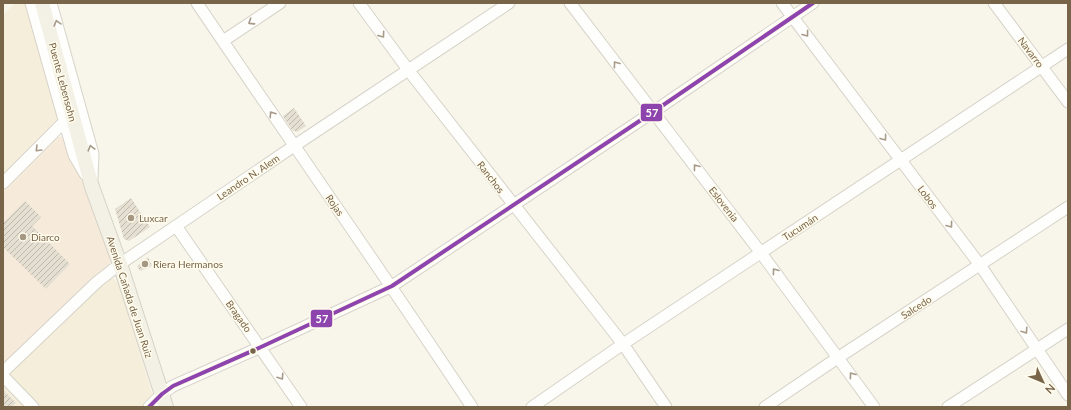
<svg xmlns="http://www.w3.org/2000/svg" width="1071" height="410" font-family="Lato,sans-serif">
<defs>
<pattern id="building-hatch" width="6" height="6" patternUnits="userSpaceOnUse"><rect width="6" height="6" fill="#e5dfd2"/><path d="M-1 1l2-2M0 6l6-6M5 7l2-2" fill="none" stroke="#beb8ac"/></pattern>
</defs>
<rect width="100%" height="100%" fill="#f8f6eb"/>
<!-- residential -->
<path fill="#f4eedb" d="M15 3H26L60 114V119L3 178V15Z
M111 278 114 279 119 285 153 397 145 407H38L9 376V372L84 298Z
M3 385 5 386 26 407H3Z"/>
<!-- commercial -->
<path fill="#f6eadb" d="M57 137H62L68 143 110 258V262L106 271 60 309 3 364V190Z"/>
<!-- building -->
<path fill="url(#building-hatch)" d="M294 108 306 126 297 132 292 130 283 116Z
M131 198 150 227 129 241 124 239 115 209Z
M25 201 41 217 32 226 70 264 46 289 3 247V223Z
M148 257 152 266 140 271 137 266Z
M3 390 16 403 11 407H3Z"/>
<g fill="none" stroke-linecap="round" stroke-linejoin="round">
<defs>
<path id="minor" d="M31 3 74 155 85 174
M51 3 93 154 92 178
M197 3C288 138 382 271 472 407
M359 3 409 71 623 344 666 407
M570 3 761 253 874 407
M782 3 980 265 1068 395
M994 3 1068 102
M223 41 280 3
M3 183 65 121
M176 226 301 407
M3 372 97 282 120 264 294 146 509 3
M3 376 33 407
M149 407 162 394 173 386 261 347 392 286 653 112 813 3
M532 407 623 344 1068 49
M765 407 839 357 1068 207
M948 407 1068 329"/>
<path id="major" d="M42 3 92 187 120 264 166 407"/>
</defs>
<!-- minor casing -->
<use href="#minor" stroke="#d7d3c9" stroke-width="13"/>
<!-- major casing -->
<use href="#major" stroke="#d7d1c6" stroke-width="16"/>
<!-- minor -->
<use href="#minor" stroke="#fefefc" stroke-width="11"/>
<!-- major -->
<use href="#major" stroke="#f3f1e5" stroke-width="14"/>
<defs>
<path id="bus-1" d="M149 407 162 394 173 386 261 347 392 286 653 112 813 3"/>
</defs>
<!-- bus-1 casing -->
<use href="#bus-1" stroke="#fffced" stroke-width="7"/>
<!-- bus-1 -->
<use href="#bus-1" stroke="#8e44ad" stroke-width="4"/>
</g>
<!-- one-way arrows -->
<defs><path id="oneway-chevron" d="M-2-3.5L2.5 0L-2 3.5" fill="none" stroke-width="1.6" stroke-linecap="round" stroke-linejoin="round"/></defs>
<g stroke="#a79a88">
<use href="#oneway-chevron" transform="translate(251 22) rotate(147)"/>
<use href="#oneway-chevron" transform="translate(57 23) rotate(-106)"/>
<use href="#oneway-chevron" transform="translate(806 34) rotate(53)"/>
<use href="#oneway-chevron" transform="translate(382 35) rotate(54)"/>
<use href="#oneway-chevron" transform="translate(616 64) rotate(-127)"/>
<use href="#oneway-chevron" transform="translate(272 114) rotate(-124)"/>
<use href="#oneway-chevron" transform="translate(884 138) rotate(53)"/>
<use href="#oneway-chevron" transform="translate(91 148) rotate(-105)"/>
<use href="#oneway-chevron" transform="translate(38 149) rotate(135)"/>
<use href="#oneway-chevron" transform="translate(696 167) rotate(-128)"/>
<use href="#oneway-chevron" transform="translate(950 225) rotate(53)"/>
<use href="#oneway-chevron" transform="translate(775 271) rotate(-127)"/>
<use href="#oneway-chevron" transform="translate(1025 331) rotate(56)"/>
<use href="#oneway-chevron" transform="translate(852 375) rotate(-126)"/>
<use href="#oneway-chevron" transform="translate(281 377) rotate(56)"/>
</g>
<!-- markers -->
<g fill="#a59782" stroke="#fffced" stroke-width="1.5">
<circle cx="131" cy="218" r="4"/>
<circle cx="23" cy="237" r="4"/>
<circle cx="145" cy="264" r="4"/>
</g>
<circle fill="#786449" stroke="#fffced" stroke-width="1.5" cx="253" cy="351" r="3.5"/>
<g text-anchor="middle" stroke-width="3" stroke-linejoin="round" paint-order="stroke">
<!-- street labels -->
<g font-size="10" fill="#786449" stroke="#fffced">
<text transform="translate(1031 52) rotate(53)" y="4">Navarro</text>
<text transform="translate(63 82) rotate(75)" y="4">Puente Lebensohn</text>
<text transform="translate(248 177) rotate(-34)" y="4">Leandro N. Alem</text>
<text transform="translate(491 177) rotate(52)" y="4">Ranchos</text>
<text transform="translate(928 197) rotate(53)" y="4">Lobos</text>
<text transform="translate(724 204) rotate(52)" y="4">Eslovenia</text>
<text transform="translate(335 205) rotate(55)" y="4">Rojas</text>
<text transform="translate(800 227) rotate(-33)" y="4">Tucumán</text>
<text transform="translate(130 297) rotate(72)" y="4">Avenida Cañada de Juan Ruiz</text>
<text transform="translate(916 307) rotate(-33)" y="4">Salcedo</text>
<text transform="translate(239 316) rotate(55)" y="4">Bragado</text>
</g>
<!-- poi labels -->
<g font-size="10" fill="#786449" stroke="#fffced" text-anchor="start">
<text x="139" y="222">Luxcar</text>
<text x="31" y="241">Diarco</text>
<text x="153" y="268">Riera Hermanos</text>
</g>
</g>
<g stroke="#fffced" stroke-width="1.5">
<rect x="640" y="103" width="23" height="19" rx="4" fill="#8e44ad"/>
<rect x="310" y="309" width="23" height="19" rx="4" fill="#8e44ad"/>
</g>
<g font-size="11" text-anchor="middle" font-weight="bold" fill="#fff">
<text x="652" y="117">57</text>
<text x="322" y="323">57</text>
</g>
<!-- border -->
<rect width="1071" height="410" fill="none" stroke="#786449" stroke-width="8"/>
<!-- north arrow -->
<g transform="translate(1043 382) rotate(134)" stroke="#fffced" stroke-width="3" paint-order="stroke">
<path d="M0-3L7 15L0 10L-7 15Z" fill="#786449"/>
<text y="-6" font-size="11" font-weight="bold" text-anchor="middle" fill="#786449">N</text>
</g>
</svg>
